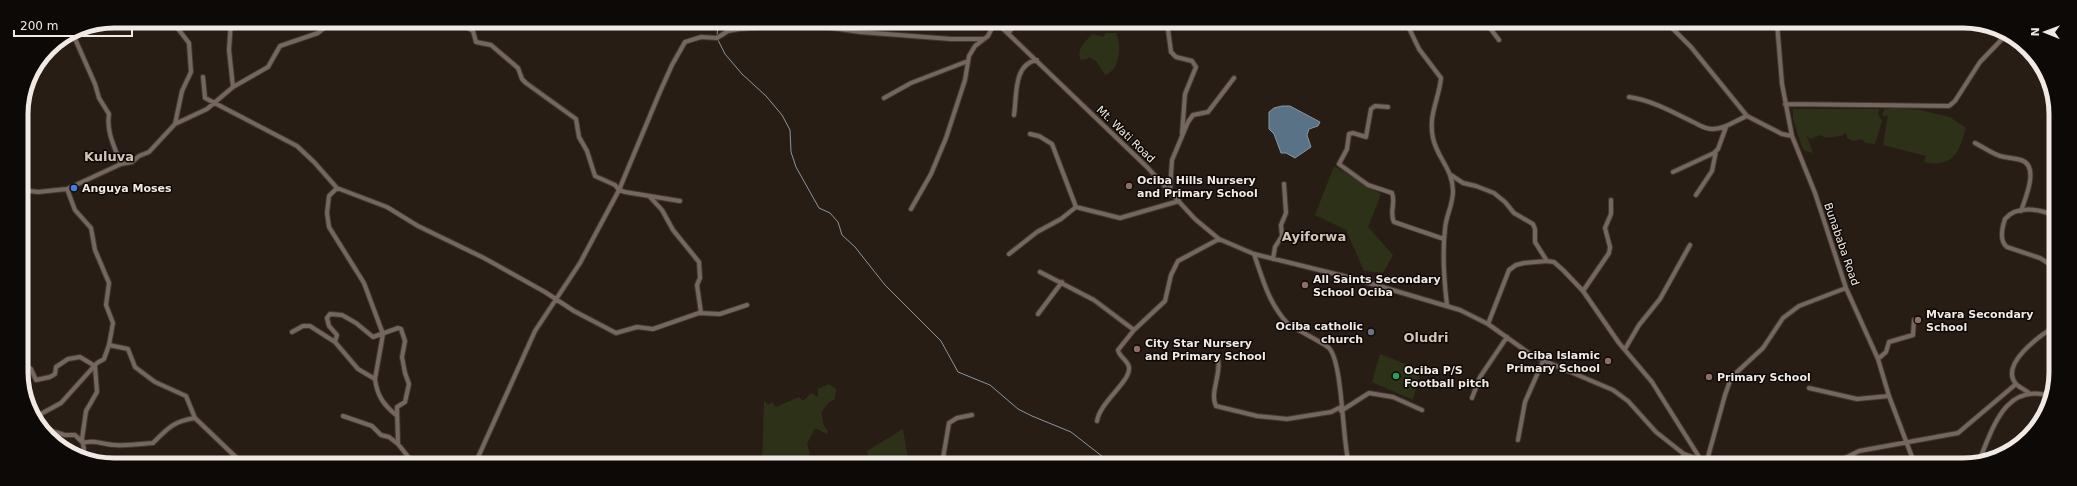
<svg xmlns="http://www.w3.org/2000/svg" width="2077" height="486" font-family="'DejaVu Sans',sans-serif">
<rect width="100%" height="100%" fill="#281d15"/>
<!-- green -->
<path fill="#2c3117" d="M1106 33H1116C1122 45 1120 70 1105 75L1096 61 1089 57 1087 59 1081 60C1075 50 1086 41 1092 34L1103 37Z
M1892 108 1920 110 1950 117 1966 128C1959 152 1954 168 1924 162L1926 156 1883 145 1888 115 1884 117 1882 114 1885 109Z
M1793 109H1879L1878 114 1882 121 1875 144 1866 143 1861 139 1853 141 1847 138V135L1844 133 1843 135C1835 137 1827 140 1820 135L1811 139 1807 136 1813 153 1805 151 1802 147 1793 119Z
M1334 166 1381 194 1368 227 1393 255 1383 273 1364 271 1346 230 1315 215Z
M1380 354 1421 370 1413 400 1372 382Z
M829 384 836 389 835 399 828 403 821 413 824 426 828 431 827 434 815 428 807 444 810 454 802 464H762L764 400 768 405 772 402 776 407 799 397 803 401 811 393 818 397V389Z
M903 429 909 464H869L867 451Z"/>
<!-- water -->
<path fill="#597285" stroke="#8796a1" d="M1282 106H1290L1320 122 1318 126 1309 129 1307 135 1311 147 1295 158 1286 153H1281L1274 134 1269 129V112L1274 108Z"/>
<g fill="none" stroke-linecap="round" stroke-linejoin="round">
<!-- stream -->
<path stroke="#8796a1" stroke-width="1" d="M717 37 718 22
M718 40 725 54 742 74 766 96 782 115 790 130 791 152 796 167 819 208 830 213 838 222 842 235 855 247 885 285 941 341 958 372 990 385 1018 409 1032 416 1071 432 1112 464"/>
<defs>
<path id="minor" d="M172 21 189 43 191 72 182 91 175 124
M231 21 229 50 233 87
M456 21 473 31 476 42 491 45 518 68 522 79 526 83 576 119 579 137 587 151 595 176 615 185 619 190 625 192 680 201
M996 22 1147 167 1195 219 1219 239 1254 254 1352 278 1460 310 1488 324 1533 356 1613 390 1628 401 1656 432 1684 454 1706 462 1719 465
M1167 22 1171 52 1176 57 1192 61 1196 67 1185 94 1182 134
M1406 22 1419 49 1441 78C1439 99 1428 115 1433 138 1437 158 1453 169 1453 191 1453 205 1446 215 1445 229 1442 254 1444 280 1447 305
M1483 22 1490 28 1499 40
M1661 22 1669 25 1691 47 1747 116 1782 134 1792 136
M1777 23 1782 84 1792 136 1815 193 1846 288 1878 359 1889 396 1915 465
M72 32 95 84 99 98 109 114C106 132 115 148 121 164
M1009 33 1015 22
M203 77 205 98 297 146 314 162 337 188 387 207 418 226 484 258 545 292 574 311 616 333 637 327 653 329 699 313 720 314 747 305
M1629 97C1651 100 1673 112 1693 122 1700 125 1704 129 1713 129 1726 129 1736 120 1747 116
M884 98 911 83 968 61
M1785 104 1949 106 1955 101 1980 62 2005 36
M1388 107 1375 106 1371 109 1366 137 1353 133 1349 134 1347 149 1339 164 1368 185 1392 193C1396 202 1389 213 1394 222L1444 239
M1014 115C1017 96 1013 64 1037 60
M1030 134 1039 136 1052 144 1076 207
M1975 143C1983 147 1991 153 2000 156 2007 158 2014 158 2021 160 2040 166 2025 199 2021 211
M1673 172 1714 153 1718 149 1726 127
M1451 175 1463 183 1476 186 1494 193 1505 202 1514 213 1533 224 1535 229V242L1547 261
M337 188 329 196 327 213 329 227 364 283 383 334 375 379C377 396 384 405 396 415
M22 190 38 192 67 189 121 164 132 162 139 156 149 152 175 124 207 109 233 87 268 67 280 46 318 33 333 21
M1170 190 1172 160 1188 122 1193 115 1208 112 1234 78
M1696 195 1712 171 1716 151
M650 197 662 210 673 230 699 262 700 278 697 285 701 313
M911 209 931 174 946 138 965 80 969 56 975 46 988 36 995 22
M2054 215C2039 209 2016 205 2005 219 2002 228 1999 241 2007 247L2040 258 2054 267
M1009 254 1037 232 1061 219 1076 207 1120 218 1179 201
M1254 254C1263 280 1269 304 1288 324 1301 332 1316 339 1328 347 1343 359 1342 441 1349 464
M1273 259 1275 247 1282 236 1281 225 1286 213 1284 184
M1040 272 1094 300 1134 330
M1583 291 1609 253 1610 247 1605 228 1611 214V200
M1038 314 1062 282
M1488 324 1509 270 1516 265 1524 263 1547 261 1554 262 1564 271 1583 291 1619 343 1652 382 1701 460
M292 332 303 326H310L335 342 358 369 375 379
M23 341 28 367 31 369 36 380 50 377 55 374 56 367 68 359 80 357 95 366 97 392 86 411 82 439 84 449 81 455
M335 342 337 335 329 326 327 318 330 314 342 315 356 323 373 337 398 328 401 329 405 341 402 357 405 373 409 384 405 402 397 407 398 444
M109 345 128 349 135 367 155 382 186 396 195 418 242 463
M1625 349 1639 325 1660 299 1690 245
M1217 356C1223 371 1209 393 1216 406L1257 416 1287 419 1331 412 1341 407
M1878 359 1886 352 1889 342 1913 335 1914 320
M23 377 28 367
M1809 388 1857 399 1889 396
M2029 393C2025 390 2019 387 2016 384 1999 364 2041 335 2054 327
M1472 398 1480 377 1507 337
M30 403 38 415
M1341 411 1369 393 1393 397 1422 410
M37 416 61 403 97 363 104 359 109 345 113 323 106 305 109 283 95 250 91 228 75 210 67 189
M343 416 372 426 381 435 389 437 398 444 414 464
M1097 421C1100 402 1130 382 1129 368 1129 361 1119 357 1118 350L1134 330 1165 301 1171 275 1178 261 1219 239
M45 432 48 430 65 435H75L83 443C95 439 103 445 116 445 128 446 141 444 153 443 168 428 174 421 195 418
M1518 440 1525 402 1543 361
M1978 463C1993 429 2004 382 2051 396
M475 464 535 331 580 263 619 190 659 94 672 65 685 42 701 37 717 38 728 31 739 29 804 24 860 32 951 39H984
M942 464 949 423 957 418 972 415
M1706 464 1725 395 1730 381 1737 372 1763 348 1783 318 1799 306 1846 288
M1678 465 1684 454
M1838 465 1845 458 1859 451 1958 433 2016 384"/>
</defs>
<!-- minor casing -->
<use href="#minor" stroke="#423934" stroke-width="6"/>
<!-- minor -->
<use href="#minor" stroke="#75675d" stroke-width="4"/>
</g>
<!-- markers -->
<g fill="#8d6e63" stroke="#0d0906" stroke-width="1.5">
<circle cx="1129" cy="186" r="4"/>
<circle cx="1305" cy="285" r="4"/>
<circle cx="1918" cy="320" r="4"/>
<circle cx="1137" cy="349" r="4"/>
<circle cx="1608" cy="361" r="4"/>
<circle cx="1709" cy="377" r="4"/>
</g>
<circle fill="#3f7fe0" stroke="#0d0906" stroke-width="1.5" cx="74" cy="188" r="4"/>
<circle fill="#6b7280" stroke="#0d0906" stroke-width="1.5" cx="1371" cy="332" r="4"/>
<circle fill="#2e9e5b" stroke="#0d0906" stroke-width="1.5" cx="1396" cy="376" r="4"/>
<g text-anchor="middle" stroke-width="3" stroke-linejoin="round" paint-order="stroke">
<!-- street labels -->
<g font-size="11" fill="#f1e9e3" stroke="#0d0906">
<text transform="translate(1126 134) rotate(44)" y="4">Mt. Wati Road</text>
<text transform="translate(1842 244) rotate(71)" y="4">Bunababa Road</text>
</g>
<!-- poi labels -->
<g font-size="11" font-weight="bold" fill="#f1e9e3" stroke="#0d0906" text-anchor="start">
<text x="1137" y="184">Ociba Hills Nursery<tspan x="1137" dy="13">and Primary School</tspan></text>
<text x="82" y="192">Anguya Moses</text>
<text x="1313" y="283">All Saints Secondary<tspan x="1313" dy="13">School Ociba</tspan></text>
<text x="1926" y="318">Mvara Secondary<tspan x="1926" dy="13">School</tspan></text>
<text x="1363" y="330" text-anchor="end">Ociba catholic<tspan x="1363" dy="13">church</tspan></text>
<text x="1145" y="347">City Star Nursery<tspan x="1145" dy="13">and Primary School</tspan></text>
<text x="1600" y="359" text-anchor="end">Ociba Islamic<tspan x="1600" dy="13">Primary School</tspan></text>
<text x="1404" y="374">Ociba P/S<tspan x="1404" dy="13">Football pitch</tspan></text>
<text x="1717" y="381">Primary School</text>
</g>
<!-- quarter labels -->
<g font-size="13" font-weight="bold" fill="#d3c3b8" stroke="#0d0906">
<text x="109" y="161">Kuluva</text>
<text x="1314" y="241">Ayiforwa</text>
<text x="1426" y="342">Oludri</text>
</g>
</g>
<!-- crop -->
<path d="M0 0H2077V486H0ZM114 28H1963A86 86 0 0 1 2049 114V372A86 86 0 0 1 1963 458H114A86 86 0 0 1 28 372V114A86 86 0 0 1 114 28Z" fill="#0d0906" fill-rule="evenodd"/>
<path fill="none" stroke="#f1e9e3" stroke-width="5" d="M114 28H1963A86 86 0 0 1 2049 114V372A86 86 0 0 1 1963 458H114A86 86 0 0 1 28 372V114A86 86 0 0 1 114 28Z"/>
<!-- north arrow -->
<g transform="translate(2045 32) rotate(271)" stroke="#0d0906" stroke-width="3" paint-order="stroke">
<path d="M0-3L7 15L0 10L-7 15Z" fill="#f1e9e3"/>
<text y="-6" font-size="11" font-weight="bold" text-anchor="middle" fill="#f1e9e3">N</text>
</g>
<!-- scale -->
<path d="M14 30v6h118v-6" fill="none" stroke="#f1e9e3" stroke-width="2"/>
<text x="20" y="30" font-size="12" fill="#f1e9e3" stroke="#0d0906" stroke-width="3" paint-order="stroke">200 m</text>
</svg>
